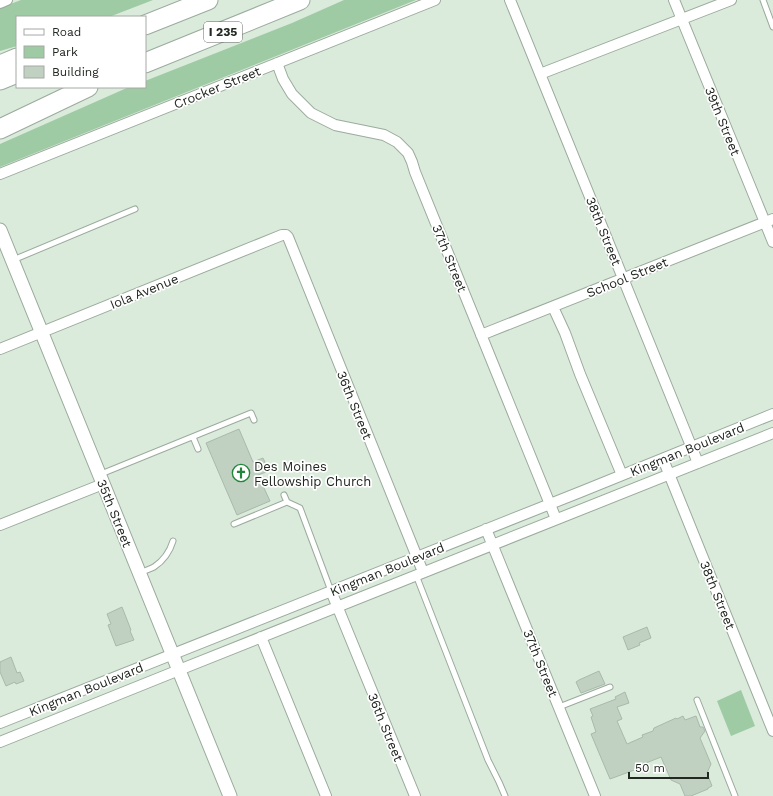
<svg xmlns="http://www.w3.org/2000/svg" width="773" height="796" font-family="'Work Sans',sans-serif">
<rect width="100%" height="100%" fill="#daeadb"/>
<!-- green -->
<path fill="#9ecba3" d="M21 0H153L109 17H17V46L0 51V8Z
M344 0H416L0 167V144L129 87H145V81L292 23Z
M741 690 755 726 731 736 717 701Z"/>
<!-- building -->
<path fill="#c0d0c1" stroke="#a9b9ab" d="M239 429 253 462 263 458 269 471 258 475 270 501 237 515 206 443Z
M122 607 131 630 130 631 134 640 116 646 108 625 111 624 107 614Z
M647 627 651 638 639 643 640 645 628 650 623 637Z
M11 657 17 673 20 672 24 681 16 684 15 682 6 686 0 672V662Z
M599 671 605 684 581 693 576 682 579 680Z
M625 692 629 703 617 707 622 719 617 721 627 744 643 737 642 735 653 731 654 728 676 718 677 719 683 716 685 720 696 716 700 727H703L705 731 700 738 711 764 707 773 712 786 708 788V789L691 796H685L680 784 671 780 661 757 636 767 637 769 610 779 591 734 596 732 591 717 593 716 590 709 616 699 615 697Z"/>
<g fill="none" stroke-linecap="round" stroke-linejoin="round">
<defs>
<path id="service" d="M763 0 773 27
M13 260 135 209
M193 437 198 449
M101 474 251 413 254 420
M284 495 287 502 300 508 331 591
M234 524 287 502
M140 573C144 571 150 569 154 567 163 561 170 551 173 541
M416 575 488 760 499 782 505 796
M697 700 735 796
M559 707 610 687"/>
<path id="minor" d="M510 0 698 463
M674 0 773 242
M0 3 7 0
M277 63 283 79 292 94 311 113 335 125 384 135 397 142 408 153 412 162 415 172 556 519
M540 74 731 0
M0 174 435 0
M553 307 565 333 580 374 622 475
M481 335 773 219
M0 349 282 235H286L288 237 423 572
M663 459 773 731
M0 525 103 484
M486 529 595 796
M331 591 415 796
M261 637 326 796
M0 723C257 620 516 519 773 414
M0 742 179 670 773 433"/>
<path id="tertiary" d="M0 230 230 796"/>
<path id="motorway" d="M145 25 208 0
M145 63 300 0
M0 65 17 58
M0 80 17 73
M0 129 88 87"/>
</defs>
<!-- service casing -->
<use href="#service" stroke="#9bab9d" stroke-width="7"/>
<!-- minor casing -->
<use href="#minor" stroke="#9bab9d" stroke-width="12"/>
<!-- tertiary casing -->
<use href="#tertiary" stroke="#9bab9d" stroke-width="15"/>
<!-- motorway casing -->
<use href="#motorway" stroke="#9bab9d" stroke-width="21"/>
<!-- service -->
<use href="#service" stroke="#fff" stroke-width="5"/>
<!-- minor -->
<use href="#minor" stroke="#fff" stroke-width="10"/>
<!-- tertiary -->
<use href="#tertiary" stroke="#fff" stroke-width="13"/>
<!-- motorway -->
<use href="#motorway" stroke="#fff" stroke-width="19"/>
</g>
<!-- icons -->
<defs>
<symbol id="church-ring" viewBox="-11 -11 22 22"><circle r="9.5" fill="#fff" stroke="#21863b" stroke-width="1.5"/><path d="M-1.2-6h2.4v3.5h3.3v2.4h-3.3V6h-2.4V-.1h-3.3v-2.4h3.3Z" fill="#21863b"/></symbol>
</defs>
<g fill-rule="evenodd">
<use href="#church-ring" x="231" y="463" width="20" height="20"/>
</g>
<g text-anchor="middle" stroke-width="3.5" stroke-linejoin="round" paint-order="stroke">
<!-- shield labels -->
<rect fill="#fff" stroke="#646864" stroke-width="1" x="204" y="22" width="38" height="20" rx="3"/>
<g font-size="12" font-weight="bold" fill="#212721">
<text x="223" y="36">I 235</text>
</g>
<!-- street labels -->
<g font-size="13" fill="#212721" stroke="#fff">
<text transform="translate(217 87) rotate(-22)" y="5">Crocker Street</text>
<text transform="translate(723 121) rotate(68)" y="5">39th Street</text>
<text transform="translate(604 231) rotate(68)" y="5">38th Street</text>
<text transform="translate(450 258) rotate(68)" y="5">37th Street</text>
<text transform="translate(627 277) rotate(-22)" y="5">School Street</text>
<text transform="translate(144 291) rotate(-22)" y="5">Iola Avenue</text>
<text transform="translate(355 405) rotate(68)" y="5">36th Street</text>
<text transform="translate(687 449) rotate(-22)" y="5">Kingman Boulevard</text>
<text transform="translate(115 513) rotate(68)" y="5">35th Street</text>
<text transform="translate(387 569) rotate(-22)" y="5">Kingman Boulevard</text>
<text transform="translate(718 595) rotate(68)" y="5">38th Street</text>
<text transform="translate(541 663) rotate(68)" y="5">37th Street</text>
<text transform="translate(86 689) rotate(-22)" y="5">Kingman Boulevard</text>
<text transform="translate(386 727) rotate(68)" y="5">36th Street</text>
</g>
<!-- poi labels -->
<g font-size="13" fill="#212721" stroke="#fff" text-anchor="start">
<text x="254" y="471">Des Moines<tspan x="254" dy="15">Fellowship Church</tspan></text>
</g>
</g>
<!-- legend -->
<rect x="16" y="16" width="130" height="72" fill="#ffffff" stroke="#a6a9a6"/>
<rect x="24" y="29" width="20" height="6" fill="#ffffff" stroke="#a6a9a6"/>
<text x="52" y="36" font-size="12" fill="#212721">Road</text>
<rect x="24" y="46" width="20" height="12" fill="#9ecba3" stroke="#a6a9a6"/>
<text x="52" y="56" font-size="12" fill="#212721">Park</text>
<rect x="24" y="66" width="20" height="12" fill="#c0d0c1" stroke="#a6a9a6"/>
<text x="52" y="76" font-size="12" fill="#212721">Building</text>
<!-- scale -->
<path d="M629 772v6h79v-6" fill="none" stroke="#212721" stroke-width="2"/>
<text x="635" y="772" font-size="12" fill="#212721" stroke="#ffffff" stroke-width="3" paint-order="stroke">50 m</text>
</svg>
